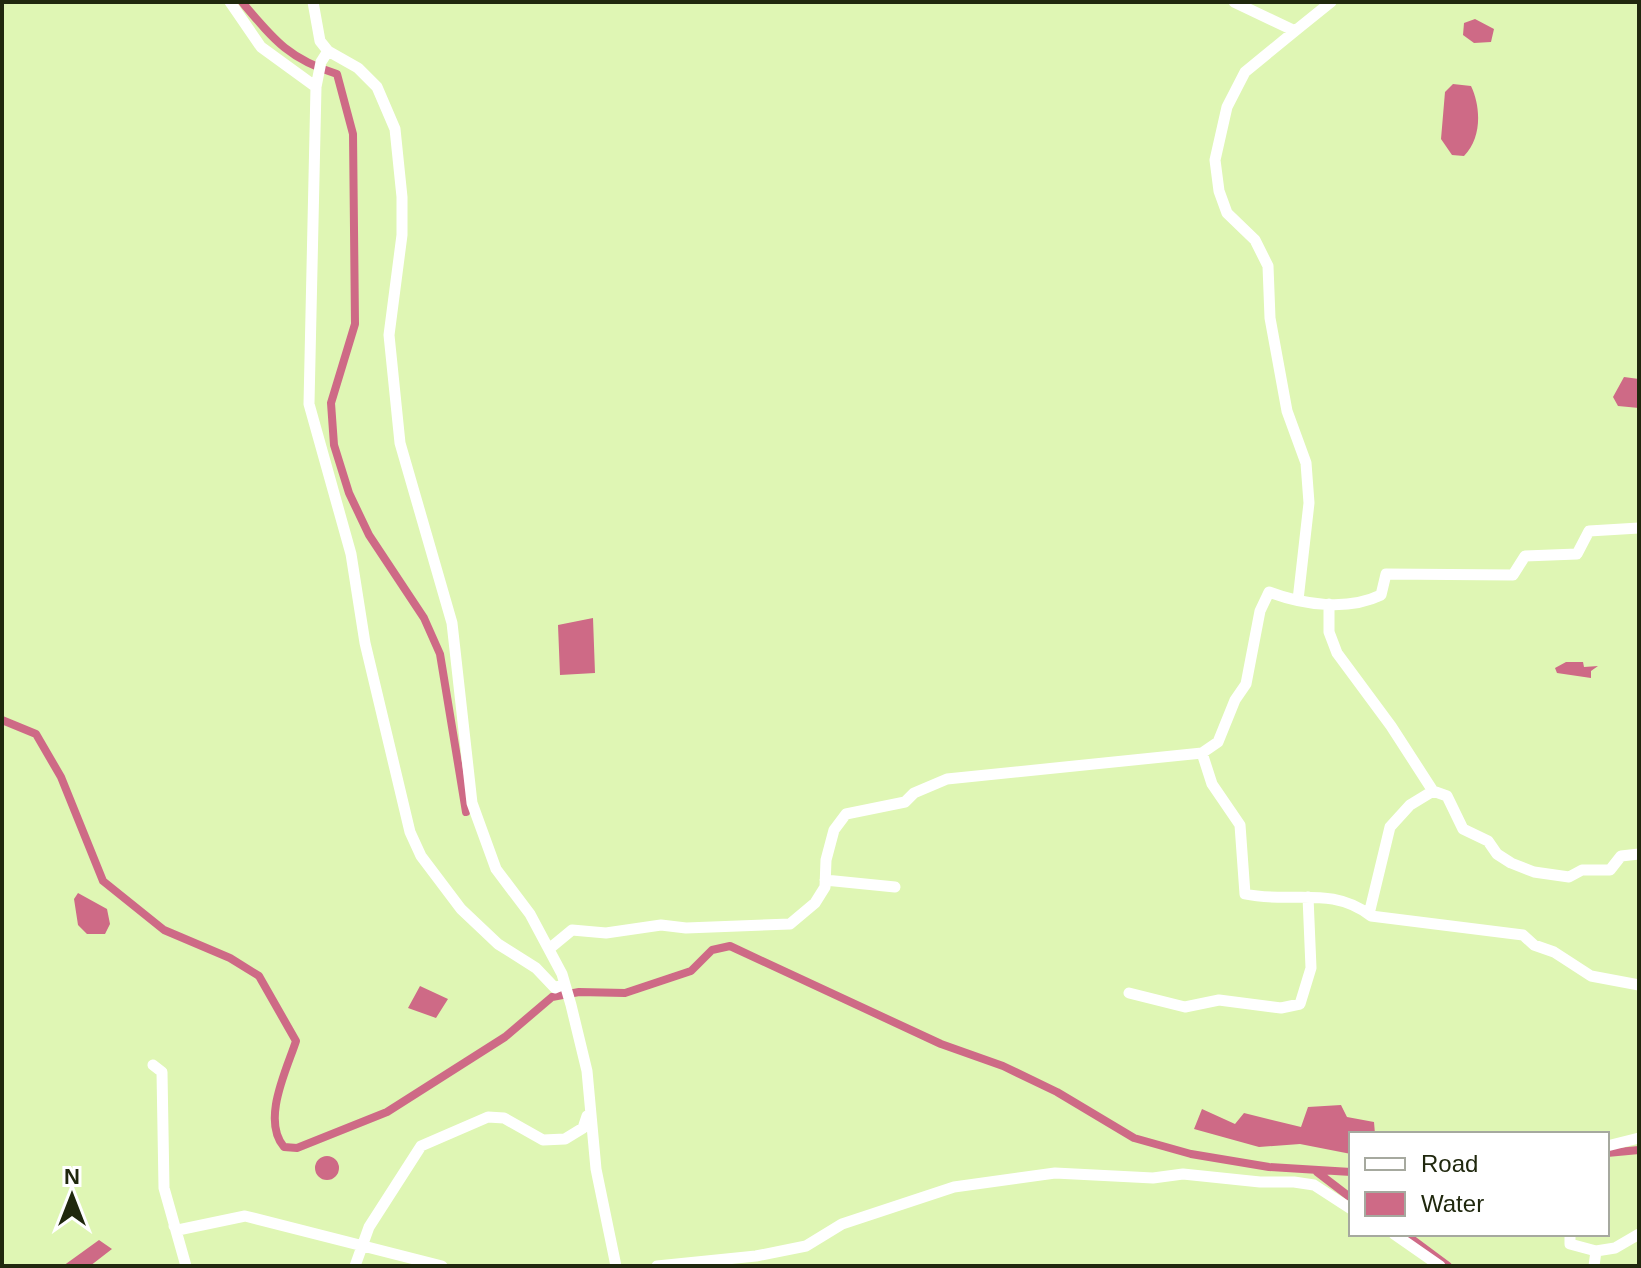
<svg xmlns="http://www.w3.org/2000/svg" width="1641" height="1268" font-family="Arial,sans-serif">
<rect width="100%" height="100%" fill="#dff6b4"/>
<!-- water -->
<path fill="#ce6a86" d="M1475 19 1494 29 1491 42 1474 43 1463 35 1464 23Z
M1453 84 1471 86C1481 107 1482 138 1464 156L1452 155 1441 139 1445 92Z
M1624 377 1639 379V408L1618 406 1613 397Z
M593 618 595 673 560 675 558 625Z
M1566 662H1583L1584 667 1598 666 1591 671V678L1557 673 1555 668Z
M78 893 107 909 110 924 105 934H87L78 925 74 899Z
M420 986 448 999 436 1018 408 1008Z
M1341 1105 1347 1117 1374 1122 1375 1134H1351V1154L1300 1144 1259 1147 1194 1129 1202 1109 1235 1124 1244 1113 1301 1127 1308 1107Z
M315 1168a12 12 0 1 1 24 0a12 12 0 1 1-24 0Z
M99 1240 112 1249 90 1266H63Z"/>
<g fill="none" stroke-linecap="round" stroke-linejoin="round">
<!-- canal -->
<path stroke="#ce6a86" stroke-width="8" d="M242 2C274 40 289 59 337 74L353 134 355 324 331 403 334 445 349 493 369 535 424 618 440 654 466 812
M2 720 36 734 61 777 103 881 164 930 230 958 259 976 296 1041C287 1069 261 1120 284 1147L297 1148 387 1112 505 1037 552 997 579 992 625 993 691 971 712 950 730 946 941 1044 1003 1066 1057 1092 1134 1138 1191 1154 1269 1167 1351 1172
M1607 1153 1639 1150
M1317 1172 1351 1198
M1405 1234 1448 1266"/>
<!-- minor -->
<path stroke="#fff" stroke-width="11" d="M230 2 261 47 316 87
M313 2 320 41 328 51 358 68 377 87 395 129 402 197V235L389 335 400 443 452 623 472 803 496 869 530 914 562 974 571 1005 587 1071 596 1169 616 1266
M1234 2 1295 31 1331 2
M1295 31 1245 72 1227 107 1215 160 1219 191 1227 213 1255 240 1268 266 1270 318 1287 411 1306 463 1309 503 1298 600
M328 51 321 62 316 87 309 404 351 554 365 643 410 832 421 856 461 909 498 944 536 968 555 988 564 984
M1329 604V632L1337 653 1391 726 1433 791 1447 796 1463 829 1488 841 1497 854 1511 863 1534 872 1569 877 1582 870H1610L1621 856 1639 854
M1202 753 1218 742 1235 700 1246 684 1260 611 1269 592C1303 605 1348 611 1381 595L1386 574 1513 575 1525 556 1577 554 1589 531 1639 528
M825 880 895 887
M1369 914 1390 827 1410 805 1433 791
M549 949 572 930 606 933 661 925 686 928 790 924 815 903 825 887 826 860 834 830 846 814 905 802 914 793 947 779 1202 753 1212 784 1240 825 1245 894C1290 904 1332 885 1371 916L1523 935 1534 945 1554 952 1591 976 1639 985
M1129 993 1185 1007 1219 1000 1281 1008 1300 1004 1311 968 1308 897
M153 1065 162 1072 164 1188 186 1266
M1607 1146 1639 1138
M174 1226 178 1230 245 1216 442 1266
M1394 1234 1440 1266
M1570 1234V1244L1596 1251
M355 1266 369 1227 421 1146 488 1117 504 1118 543 1140 565 1139 583 1128 587 1116
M657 1266 756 1256 806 1246 842 1224 954 1187 1055 1173 1153 1178 1183 1174 1260 1182H1294L1314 1185 1351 1209
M1594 1266 1596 1251 1615 1248 1639 1234"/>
</g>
<!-- border -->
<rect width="1641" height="1268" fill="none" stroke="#20280e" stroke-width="8"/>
<!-- legend -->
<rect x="1349" y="1132" width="260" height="104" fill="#ffffff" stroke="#a6a99f" stroke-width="2"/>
<rect x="1365" y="1158" width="40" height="12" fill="#ffffff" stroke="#a6a99f" stroke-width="2"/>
<text x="1421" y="1172" font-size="24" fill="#20280e">Road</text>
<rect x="1365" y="1192" width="40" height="24" fill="#ce6a86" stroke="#a6a99f" stroke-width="2"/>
<text x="1421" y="1212" font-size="24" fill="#20280e">Water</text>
<!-- north arrow -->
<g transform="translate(72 1196)" stroke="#ffffff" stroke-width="6" paint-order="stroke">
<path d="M0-6L14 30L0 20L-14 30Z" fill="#20280e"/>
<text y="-12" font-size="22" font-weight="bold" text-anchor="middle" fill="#20280e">N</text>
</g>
</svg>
